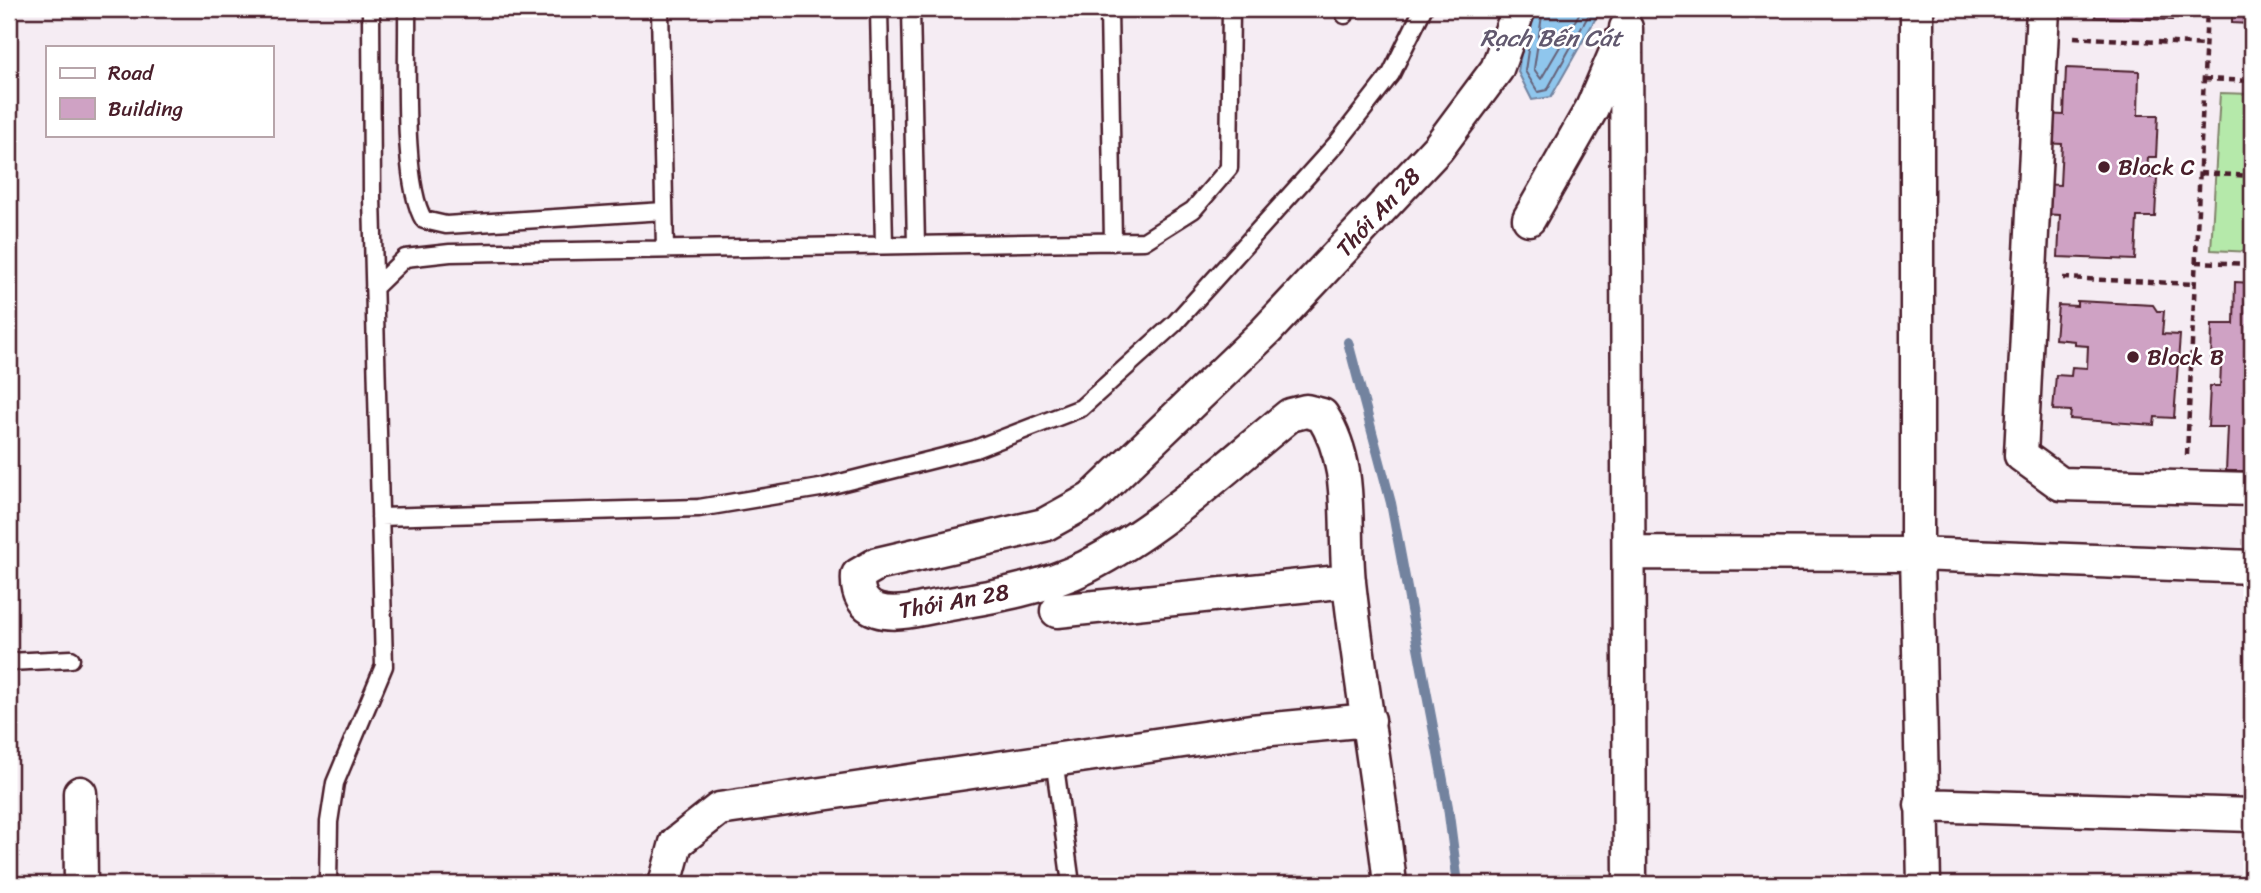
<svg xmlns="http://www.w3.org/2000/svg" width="2261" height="893" font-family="Sriracha,sans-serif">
<rect width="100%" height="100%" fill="#f5ecf3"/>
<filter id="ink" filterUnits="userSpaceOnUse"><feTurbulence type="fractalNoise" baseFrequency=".0143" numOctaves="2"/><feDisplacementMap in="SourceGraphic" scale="14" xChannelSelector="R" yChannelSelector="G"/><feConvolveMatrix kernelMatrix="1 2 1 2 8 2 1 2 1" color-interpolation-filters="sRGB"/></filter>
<g filter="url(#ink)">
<!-- green -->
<path fill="#b5e9aa" stroke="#80846a" stroke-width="2" d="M2220 93 2252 94V252L2211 250Z"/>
<!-- water -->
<path fill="#8fc6ed" stroke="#73839f" stroke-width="2" d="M1528 9H1601L1551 97 1532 100 1518 72Z"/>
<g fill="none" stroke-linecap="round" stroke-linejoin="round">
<!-- shore -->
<path stroke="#666279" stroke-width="2" d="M1543 9 1534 69 1541 79 1582 9
M1532 23 1525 71 1538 92 1547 90 1592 9"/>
<!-- stream -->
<path stroke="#73839f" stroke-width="10" d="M1348 342 1391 503 1448 807 1458 884"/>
</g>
<!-- building -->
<path fill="#cfa2c4" stroke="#4a1f2b" stroke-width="2" d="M2086 9H2192V14L2172 13V20L2095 17 2096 9Z
M2232 9H2252V63H2248L2250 24 2232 23Z
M2066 68 2139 71 2138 115H2158L2156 157H2148L2147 177 2157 178 2155 217H2137L2135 260 2058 257 2060 215 2039 214 2040 184 2060 185 2062 144 2042 143 2043 114 2064 115Z
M2235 282 2252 283V471H2226L2228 427H2208L2210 386H2220L2221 366 2211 365 2212 324H2234Z
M2077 301 2153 305 2157 311H2164L2162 334 2180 335 2174 418 2155 417 2154 425 2070 419 2071 411 2053 410 2056 375 2071 376 2072 367 2087 368 2088 346 2075 345V341L2055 339 2058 305 2077 306Z"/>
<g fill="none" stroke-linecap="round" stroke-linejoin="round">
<defs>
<path id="lane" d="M407 9C408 57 401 184 424 220L446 225 664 211
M660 9 665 249
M879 9 884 245
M911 9 916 245
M1109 9 1113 242
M1345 15 1346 9
M374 288 405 258 450 253 1144 241 1193 210 1229 168 1231 9
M380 517 699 508 820 488 975 449 1081 408 1175 323 1338 142 1391 74 1423 9
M9 662 71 659
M1054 759 1071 884
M328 884 329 822 335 783 384 666 372 197 371 9"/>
<path id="street" d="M1917 9V554L1924 884
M2043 9 2021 455 2061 484 2252 489
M1626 28 1630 884
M1529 219 1592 108 1621 40
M1630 553 1917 554 2252 567
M1057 611 1349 581
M80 793 81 884
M1921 805 2252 815
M665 884 676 843 719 809 1251 731 1369 720
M1390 884C1379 783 1360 683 1349 582 1343 523 1355 467 1322 415L1306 411 1290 415C1225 468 1161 529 1086 567 1036 592 976 599 922 609 891 616 855 617 858 575L877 564 1044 525 1091 499 1266 331 1438 148 1497 69 1519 9"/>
</defs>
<!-- lane casing -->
<use href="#lane" stroke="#4a1f2b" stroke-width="21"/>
<!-- street casing -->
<use href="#street" stroke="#4a1f2b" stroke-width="37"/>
<!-- path -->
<path stroke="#4a1f2b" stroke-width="4.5" stroke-dasharray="7 5" stroke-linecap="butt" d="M2074 37 2206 45
M2204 79 2252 81
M2200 173 2252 176
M2196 262 2252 264
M2063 278 2195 284
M2187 455 2207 9"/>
<!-- lane -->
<use href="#lane" stroke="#fff" stroke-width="16"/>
<!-- street -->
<use href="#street" stroke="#fff" stroke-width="32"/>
</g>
</g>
<!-- markers -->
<g fill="#4a1f2b" stroke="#fff" stroke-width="2.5">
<circle cx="2104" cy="167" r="7"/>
<circle cx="2133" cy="357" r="7"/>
</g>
<g text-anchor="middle" stroke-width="5" stroke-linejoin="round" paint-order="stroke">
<!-- poi labels -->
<g font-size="23" fill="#4a1f2b" stroke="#fff" text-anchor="start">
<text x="2118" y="175">Block C</text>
<text x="2147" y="365">Block B</text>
</g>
<!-- street labels -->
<g font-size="23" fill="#4a1f2b" stroke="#fff">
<text transform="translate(1378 212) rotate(-47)" y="8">Thới An 28</text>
<text transform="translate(954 601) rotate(-10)" y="8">Thới An 28</text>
</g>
<!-- water labels -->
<g font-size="24" font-style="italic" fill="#62596f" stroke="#fff">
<text x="1551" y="46">Rạch Bến Cát</text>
</g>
</g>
<!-- margin -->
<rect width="2261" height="893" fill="none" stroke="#fff" stroke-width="35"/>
<rect x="18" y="18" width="2226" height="858" fill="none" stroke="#4a1f2b" stroke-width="2.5" filter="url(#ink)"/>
<!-- legend -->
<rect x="46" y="46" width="228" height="91" fill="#ffffff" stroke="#b7a5aa" stroke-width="2"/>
<rect x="60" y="68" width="35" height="10" fill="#ffffff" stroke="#b7a5aa" stroke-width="2"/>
<text x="108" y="80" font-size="21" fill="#4a1f2b">Road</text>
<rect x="60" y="98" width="35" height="21" fill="#cfa2c4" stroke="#b7a5aa" stroke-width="2"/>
<text x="108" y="116" font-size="21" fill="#4a1f2b">Building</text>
</svg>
